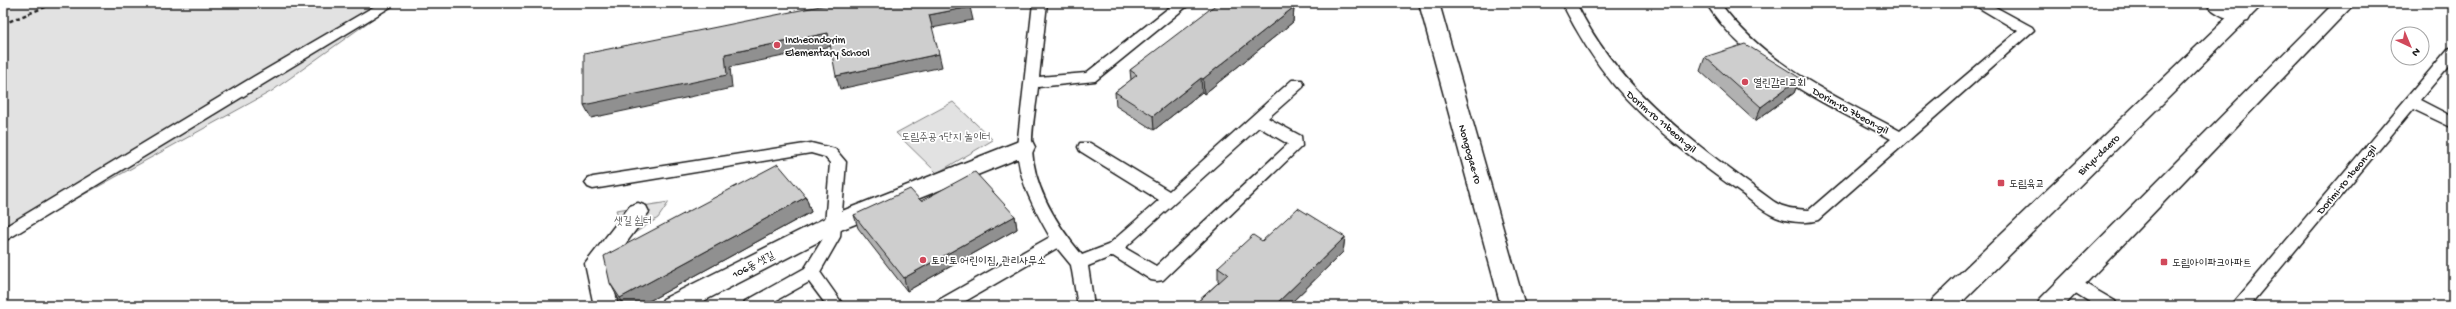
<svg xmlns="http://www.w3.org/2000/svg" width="2456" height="309" font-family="'Gochi Hand','Poor Story',sans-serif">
<rect width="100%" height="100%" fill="#fff"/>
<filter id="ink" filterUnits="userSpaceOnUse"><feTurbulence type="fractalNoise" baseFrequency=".025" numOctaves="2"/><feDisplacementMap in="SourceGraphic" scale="8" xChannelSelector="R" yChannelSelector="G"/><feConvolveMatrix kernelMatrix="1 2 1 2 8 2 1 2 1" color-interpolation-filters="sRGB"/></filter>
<g filter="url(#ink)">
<!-- green -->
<path fill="#e2e2e2" stroke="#7f7f7f" d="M3 3H395L272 91 3 239Z
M953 102 993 140 937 173 896 133Z
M669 202 658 218 627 238 616 210Z"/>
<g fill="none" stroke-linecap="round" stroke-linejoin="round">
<defs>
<path id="service" d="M380 3H397L3 242V228L253 77Z
M1033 3H1047L1039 77 1086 73 1175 3H1191L1095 81 1038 87C1036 107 1031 129 1032 149 1034 189 1057 225 1082 255L1108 245 1159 200 1080 151 1078 147 1080 143H1090L1169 191 1292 80H1302L1304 84 1302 88 1268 118 1301 136 1302 146 1163 280 1157 281 1151 280 1113 256 1088 266 1094 306H1078L1071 265 1057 248 957 306H935L937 301 1050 237C1033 206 1019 182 1017 147ZM1259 127 1288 144 1156 266 1125 248Z
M1562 3H1576C1619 92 1695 143 1773 201 1785 209 1795 209 1809 210L1891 139C1824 103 1749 70 1706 3H1720C1765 65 1835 96 1900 131L2018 31 1971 3H1988L2032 27 2034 30 1818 220C1805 224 1788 222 1776 217 1763 212 1752 201 1741 193 1696 161 1650 127 1614 85 1593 59 1577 33 1562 3Z
M2453 47V61L2420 100 2453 117V128L2413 109 2249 306H2231L2448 49Z
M811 143 835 149 846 162 840 237 820 272 844 306H827L809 282 766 306H744L746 301 805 268 824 237 830 163 825 157 811 153 593 189 588 187 585 183 588 179 593 177Z
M2072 276 2115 301 2117 306H2096L2066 287 2064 282 2066 277Z"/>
<path id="minor" d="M2206 3C2222 3 2241 1 2251 16L2248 21C2236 24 2213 14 2206 3Z
M1024 139 1032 141 1035 147 1032 153 843 229 694 306H660L663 299 827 217Z
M638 203 646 206 649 212 609 266 618 306H594L585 264 630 206Z"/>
<path id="secondary" d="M1419 3H1439L1525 306H1501Z
M2242 3H2264L1958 306H1930L1933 299Z
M2334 3H2355L2064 306H2037L2040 299Z"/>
</defs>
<!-- service casing -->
<use href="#service" stroke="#1c1c1c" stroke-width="3"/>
<!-- minor casing -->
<use href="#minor" stroke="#1c1c1c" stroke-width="3"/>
<!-- secondary casing -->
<use href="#secondary" stroke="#1c1c1c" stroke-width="3"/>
<!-- path -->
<path stroke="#1c1c1c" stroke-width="2.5" stroke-dasharray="4 3" stroke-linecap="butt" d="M3 24 55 3"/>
<!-- service -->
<use href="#service" fill="#fff" fill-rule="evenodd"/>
<!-- minor -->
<use href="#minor" fill="#fff" fill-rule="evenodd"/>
<!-- secondary -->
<use href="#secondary" fill="#fff" fill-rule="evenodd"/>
</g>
<!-- wall -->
<path fill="#b1b1b1" stroke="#1c1c1c" d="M1232 7H1294L1293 22 1204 94 1202 92 1154 130 1116 106 1115 92 1131 80 1130 70Z
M1705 57 1800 78 1794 93 1755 121 1700 71Z
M806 197 811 212 640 306H623L618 298 610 283Z
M854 215 1015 216 1017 229 907 291 858 228Z
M1345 237 1343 252 1288 306H1193L1219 282 1218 281V267Z"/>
<!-- shaded-wall -->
<path fill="#909090" stroke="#1c1c1c" d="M970 7 973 20 932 28 929 15Z
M1294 7 1293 22 1204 94 1203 79Z
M828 33 832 46 730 67 732 88 591 118 584 105 725 54Z
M939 54 942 67 840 89 836 76Z
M1201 78 1202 92 1154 130 1153 116Z
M1800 78 1794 93 1755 121 1761 107Z
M806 197 811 212 640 306H624L620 298Z
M1015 216 1017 229 907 291 904 278Z
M1345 237 1343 252 1288 306H1274Z"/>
<!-- building -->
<path fill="#cecece" stroke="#1c1c1c" d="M835 3H969L970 7 929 15 939 54 836 76 828 33 725 54 727 75 584 105V54Z
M1218 3H1226L1232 7 1237 3H1287L1294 7 1203 79 1201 78 1153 116 1115 92 1137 75 1130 70Z
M1745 44 1800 78 1761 107 1705 57Z
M778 164 806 197 620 298 610 283 604 256Z
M975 172 1015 216 904 278 854 215 910 189 921 201Z
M1298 208 1345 237 1274 306H1193L1228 274 1218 267 1253 235 1262 241Z"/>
</g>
<!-- markers -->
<g fill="#d1495b" stroke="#fff" stroke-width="1.5">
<circle cx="777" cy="45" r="4"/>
<circle cx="1745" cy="82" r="4"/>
<rect x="1997" y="179" width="8" height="8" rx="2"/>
<circle cx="923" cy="260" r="4"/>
<rect x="2160" y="258" width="8" height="8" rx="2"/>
</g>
<g text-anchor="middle" stroke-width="3.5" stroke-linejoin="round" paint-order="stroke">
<!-- poi labels -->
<g font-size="11" fill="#1c1c1c" stroke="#fff" text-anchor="start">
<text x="785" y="43">Incheondorim<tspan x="785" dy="13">Elementary School</tspan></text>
<text x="1753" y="86">열린감리교회</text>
<text x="2009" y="187">도림육교</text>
<text x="931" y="264">토마토 어린이집, 관리사무소</text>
<text x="2172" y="266">도림아이파크아파트</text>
</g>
<!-- street labels -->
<g font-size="11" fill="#1c1c1c" stroke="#fff">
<text transform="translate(1851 110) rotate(29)" y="4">Dorim-ro 7beon-gil</text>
<text transform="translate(1662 121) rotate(41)" y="4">Dorim-ro 11beon-gil</text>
<text transform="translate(1471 154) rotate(74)" y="4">Nongogae-ro</text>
<text transform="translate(2098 154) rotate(-44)" y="4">Biryu-daero</text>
<text transform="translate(2346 179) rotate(-50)" y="4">Dorimi-ro 1beon-gil</text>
<text transform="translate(753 264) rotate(-27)" y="4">106동 샛길</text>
</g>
<!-- park labels -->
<g font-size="11" fill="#575757" stroke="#fff">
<text x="946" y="140">도림주공 1단지 놀이터</text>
<text x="633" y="224">샛길 쉼터</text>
</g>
</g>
<!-- margin -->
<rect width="2456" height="309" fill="none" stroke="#fff" stroke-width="16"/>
<rect x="8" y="8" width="2440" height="293" fill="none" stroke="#1c1c1c" stroke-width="1.5" filter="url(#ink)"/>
<!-- north arrow -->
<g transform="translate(2410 46) rotate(136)"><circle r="19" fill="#ffffff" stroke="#a4a4a4"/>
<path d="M0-3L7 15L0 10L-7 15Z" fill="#d1495b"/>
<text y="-6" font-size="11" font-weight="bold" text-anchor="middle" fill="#1c1c1c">N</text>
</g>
</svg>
